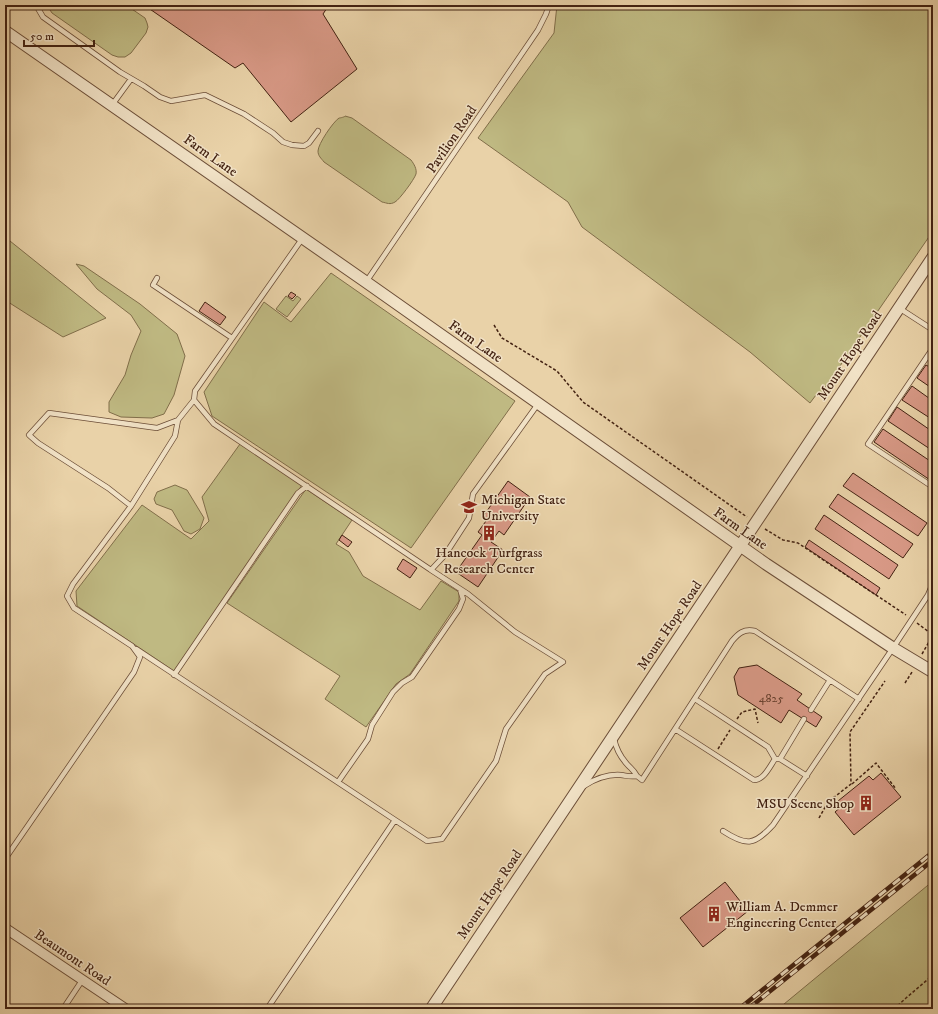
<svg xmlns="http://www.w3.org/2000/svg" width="938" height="1014" font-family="'IM FELL DW Pica',serif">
<rect width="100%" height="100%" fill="#e9d2a8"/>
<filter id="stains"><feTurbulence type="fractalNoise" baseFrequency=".005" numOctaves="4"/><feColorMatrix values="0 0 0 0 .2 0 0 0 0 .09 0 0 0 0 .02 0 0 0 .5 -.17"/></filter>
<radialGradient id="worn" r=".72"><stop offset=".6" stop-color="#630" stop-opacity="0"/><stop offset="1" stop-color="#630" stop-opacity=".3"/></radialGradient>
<!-- green -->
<path fill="#bfb982" stroke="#816e4a" d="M47 5H126L145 18 147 23 148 27 146 33 131 53 125 57H118L112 55 52 13 48 7Z
M557 5H933V231L820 395H816L810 403 750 352 582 227 568 202 478 138 554 33Z
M345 116 352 118 411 160C414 164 417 169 416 174 414 180 399 200 395 202 390 205 387 203 382 202L324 162C321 158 318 156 318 151 318 144 333 122 339 118 340 118 345 117 345 116Z
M5 237 106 318 63 337 5 300Z
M76 264 84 266 140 304 177 334 185 356 174 395 164 414 152 418 121 417 109 412V402L125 375 131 355 141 331 131 315 97 289Z
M331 273 515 401 411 548 212 416 204 392 264 302 291 322Z
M286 296 293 301 297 296 301 299 287 317 276 309Z
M240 444 302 485 174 671 77 606 76 591 142 505 191 539 209 521 202 497Z
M175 485 187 490 204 518 200 529 191 534 184 531 172 510 156 504 154 499 157 492Z
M306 489 352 520 336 544 349 552 363 576 420 610 441 581 459 592V601L410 674 396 684 366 727 325 699 340 676 227 603Z
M933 881V1009H778Z"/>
<!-- building -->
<path fill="#d89986" stroke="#432212" d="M144 5H329L323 14 357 69 291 122 243 63 235 68Z
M291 292 296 295 292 299 288 296Z
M205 302 226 317 220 325 199 311Z
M926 365 933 369V389L917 378Z
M912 386 933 401V420L902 400Z
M897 407 933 432V451L888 421Z
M883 429 933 463V482L874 442Z
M853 473 927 523 918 536 843 486Z
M508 481 530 497 504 535 499 531 491 542 503 550 478 587 456 572 482 535 478 532 486 521 482 518Z
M838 494 913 544 903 558 829 507Z
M824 515 898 565 889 579 815 529Z
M342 535 352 542 348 547 339 540Z
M809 540 880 588 876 595 805 547Z
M403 559 417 568 410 578 397 569Z
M757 665 802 694 797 700 822 717 816 727 789 710 781 723 738 695 734 677 739 668Z
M881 773 901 797 854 835 835 812 842 806 838 801 869 776 873 780Z
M725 882 748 911 703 947 680 918Z"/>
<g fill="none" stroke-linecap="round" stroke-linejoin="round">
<defs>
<path id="service" d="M36 5 43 17 120 72 144 86 160 97 171 101 205 95 244 114 273 133 283 142 292 145 304 146 309 143 318 131
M112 105 131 79
M157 278 153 285 232 338
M366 282 538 30 546 14 549 5
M899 308 933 330
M933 348 868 444 933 487
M194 400 214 424 431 570
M131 506 108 488 38 443 29 435 49 413 157 428 178 420 194 400 195 391 302 239
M928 595 933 599
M136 649 395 820 267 1009
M174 675 298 493 307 486
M695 699 768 747 775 759
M811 710 830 680
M675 729 754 780C764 780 770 766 775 759H780L807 776
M780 759 804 719
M637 776 642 780 732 641C738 634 744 628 755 631L859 699
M338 782 368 739 372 725 393 692 402 683 412 677 459 609 463 599 460 589
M584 786C595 779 608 774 621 775 628 776 630 777 637 776 633 769 631 769 626 763 620 756 616 748 614 739
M395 820 427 841 442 839 496 761 506 729 545 674 563 662 515 632 468 594 431 570 445 555 469 518 473 494 538 404
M723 831C746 846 754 846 773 825L893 648 928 595 933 583
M5 859 134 672 140 657 132 646 74 608 67 596 73 584 131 506 175 436 178 420
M63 1009 83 979"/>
<path id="minor" d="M5 928 126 1009"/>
<path id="tertiary" d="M5 31 366 282 766 564 893 648 933 672
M431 1009 933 257"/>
</defs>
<!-- service casing -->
<use href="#service" stroke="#6c4e38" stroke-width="6"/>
<!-- minor casing -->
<use href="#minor" stroke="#6c4e38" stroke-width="11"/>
<!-- tertiary casing -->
<use href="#tertiary" stroke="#6c4e38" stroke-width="13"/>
<!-- path -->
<path stroke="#432212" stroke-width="1.5" stroke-dasharray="3 2" stroke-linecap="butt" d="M494 325 502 338 557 371 583 402 747 517
M765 529 783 540 798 543 906 615
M917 623 933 635
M922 654 933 635
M905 683 912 672
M737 719 742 712 755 709 758 723
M718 749 730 730
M852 784 876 763 896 789
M819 818 828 802 851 784 850 732 885 681
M894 1009 906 998 933 975"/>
<!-- service -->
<use href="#service" stroke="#f1e2c6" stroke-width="4.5"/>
<!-- minor -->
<use href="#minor" stroke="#f1e2c6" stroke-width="9"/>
<!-- tertiary -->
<use href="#tertiary" stroke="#f1e2c6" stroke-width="11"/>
<defs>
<path id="rail" d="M739 1009 933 852
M748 1009 933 860"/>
</defs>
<!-- rail casing -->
<use href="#rail" stroke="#432212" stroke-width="4.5"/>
<!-- rail -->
<use href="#rail" stroke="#f1e2c6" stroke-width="3" stroke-dasharray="9" stroke-linecap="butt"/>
</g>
<!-- icons -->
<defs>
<symbol id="university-bare" viewBox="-9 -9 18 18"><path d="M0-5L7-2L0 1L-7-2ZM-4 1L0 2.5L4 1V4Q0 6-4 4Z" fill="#8f2418" stroke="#f1e2c6" stroke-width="2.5" paint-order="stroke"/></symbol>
<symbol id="building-bare" viewBox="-9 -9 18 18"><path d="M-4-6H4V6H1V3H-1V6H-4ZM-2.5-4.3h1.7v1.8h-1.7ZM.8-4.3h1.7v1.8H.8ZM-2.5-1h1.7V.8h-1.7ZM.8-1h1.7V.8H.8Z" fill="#8f2418" stroke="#f1e2c6" stroke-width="2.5" paint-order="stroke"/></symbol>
</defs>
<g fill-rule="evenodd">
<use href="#university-bare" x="458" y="496" width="22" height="22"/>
<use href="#building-bare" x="478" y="522" width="22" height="22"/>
<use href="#building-bare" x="855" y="792" width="22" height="22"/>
<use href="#building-bare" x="703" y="903" width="22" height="22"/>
</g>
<g text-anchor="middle" stroke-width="3" stroke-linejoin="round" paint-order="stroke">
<!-- number labels -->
<g font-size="12" fill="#68402f">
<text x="771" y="702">4825</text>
</g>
<!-- street labels -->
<g font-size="14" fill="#432212" stroke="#f1e2c6">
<text transform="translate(451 139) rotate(-56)" y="5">Pavilion Road</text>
<text transform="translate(211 155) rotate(35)" y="5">Farm Lane</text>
<text transform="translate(476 341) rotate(35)" y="5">Farm Lane</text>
<text transform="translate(849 355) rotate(-56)" y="5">Mount Hope Road</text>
<text transform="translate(741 528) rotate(35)" y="5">Farm Lane</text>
<text transform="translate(669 625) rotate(-56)" y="5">Mount Hope Road</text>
<text transform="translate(489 894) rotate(-56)" y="5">Mount Hope Road</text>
<text transform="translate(73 957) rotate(34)" y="5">Beaumont Road</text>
</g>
<!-- poi labels -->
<g font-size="14" fill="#432212" stroke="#f1e2c6" text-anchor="start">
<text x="481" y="504">Michigan State<tspan x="481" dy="16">University</tspan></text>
<text x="489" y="557" text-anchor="middle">Hancock Turfgrass<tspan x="489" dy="16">Research Center</tspan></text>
<text x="854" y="808" text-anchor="end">MSU Scene Shop</text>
<text x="726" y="911">William A. Demmer<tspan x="726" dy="16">Engineering Center</tspan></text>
</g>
</g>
<!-- margin -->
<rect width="938" height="1014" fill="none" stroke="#e9d2a8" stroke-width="20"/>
<rect x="6" y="6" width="926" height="1002" fill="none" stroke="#432212" stroke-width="2"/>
<rect x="10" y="10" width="918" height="994" fill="none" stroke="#432212"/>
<!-- scale -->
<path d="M24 40v6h70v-6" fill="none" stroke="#432212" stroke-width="2"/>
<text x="30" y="40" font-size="12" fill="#432212" stroke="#f1e2c6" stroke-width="3" paint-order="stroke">50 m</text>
<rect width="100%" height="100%" filter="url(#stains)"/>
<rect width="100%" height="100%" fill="url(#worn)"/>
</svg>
